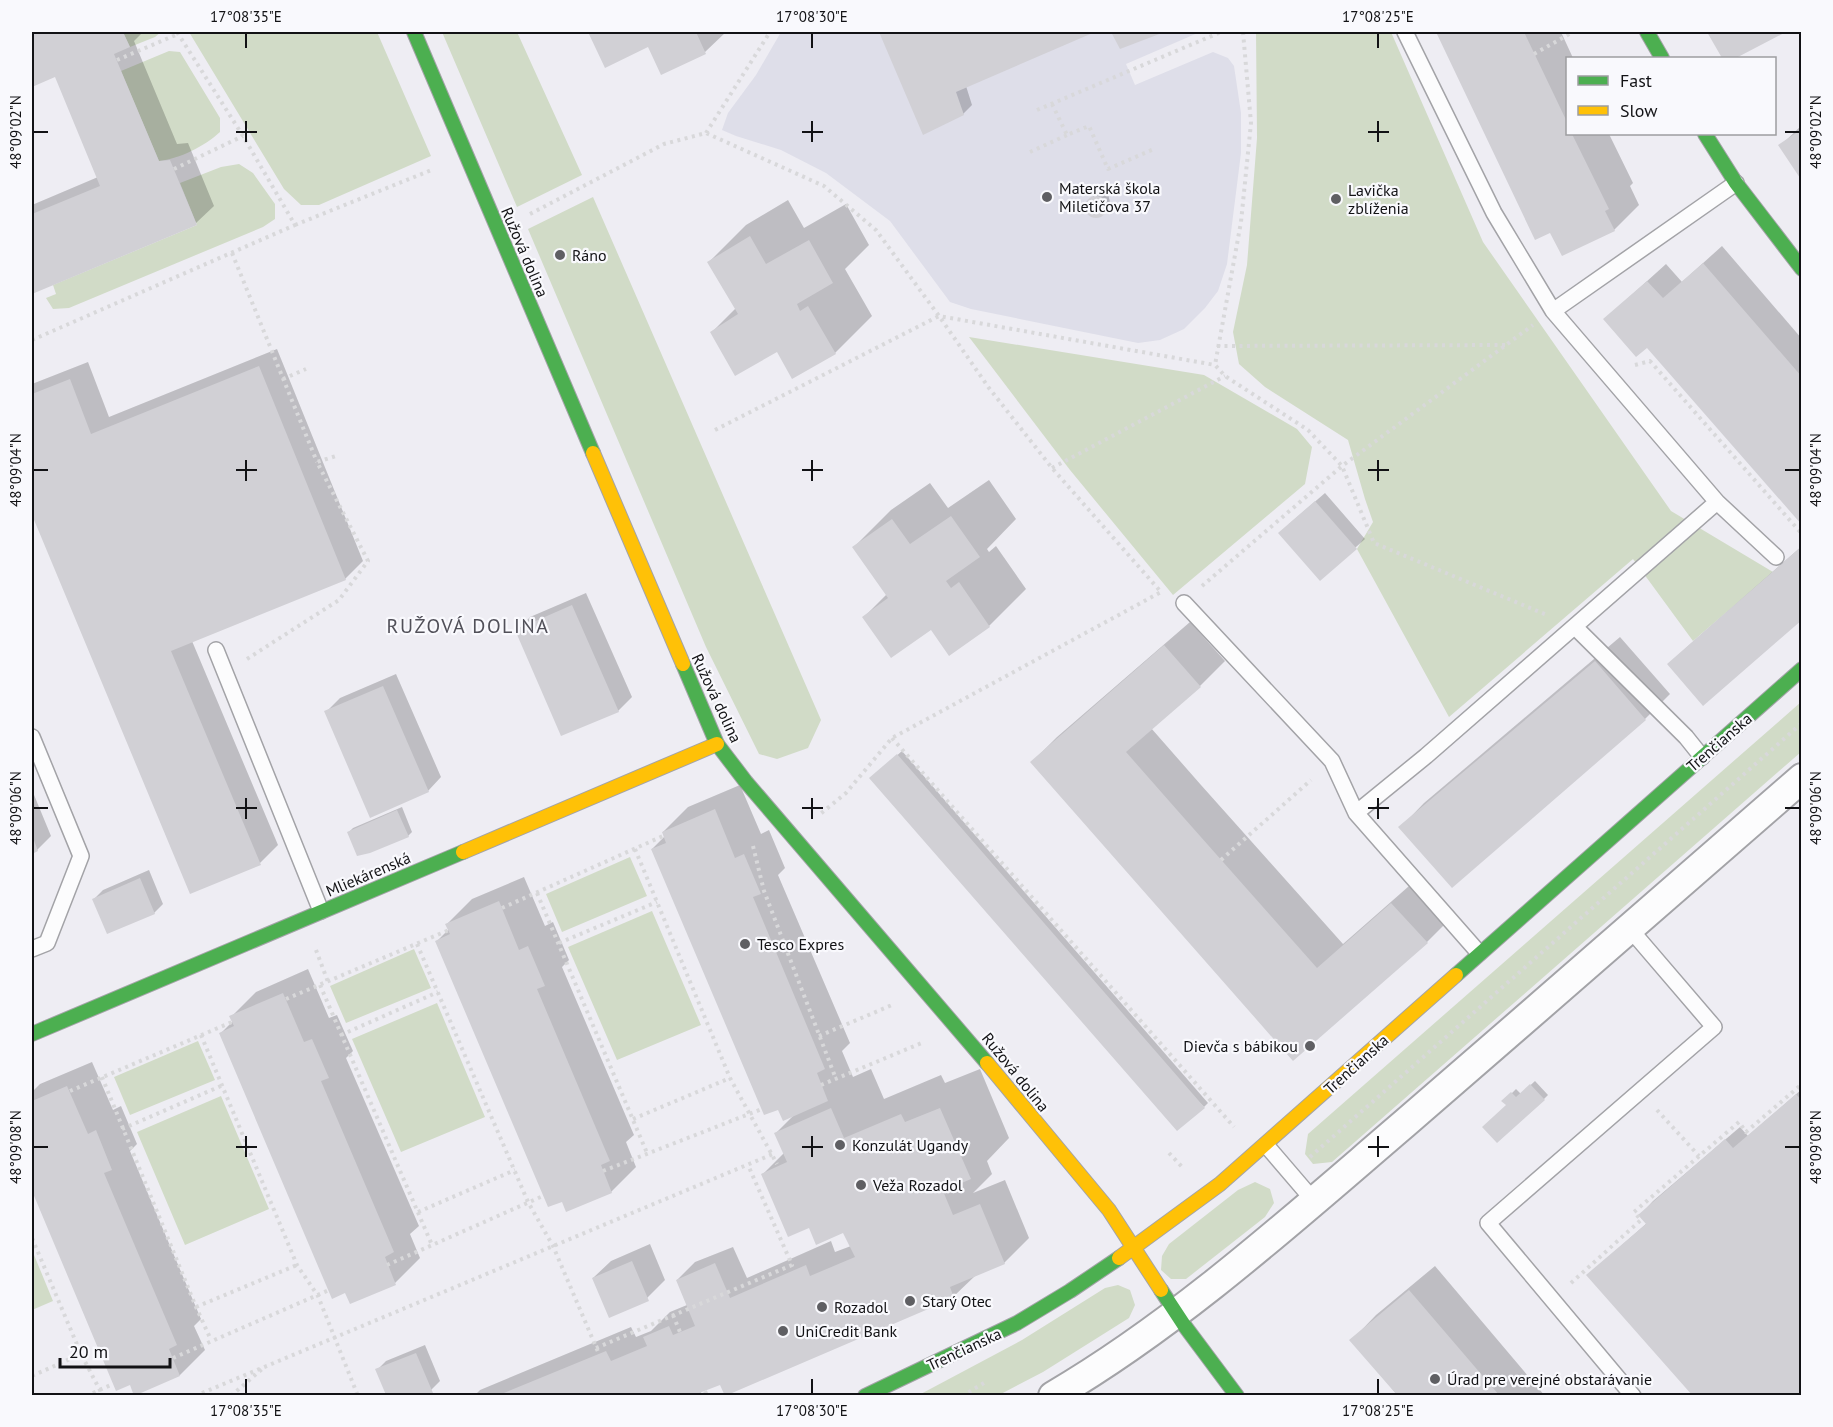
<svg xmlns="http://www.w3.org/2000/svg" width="1833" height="1427" font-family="'PT Sans',sans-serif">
<rect width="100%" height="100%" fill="#eeedf3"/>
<!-- built -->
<path fill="#dedee9" d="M781 32H1200L1126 64 1135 85 1213 52 1228 58 1234 66 1241 113V153L1227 264 1218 291 1205 308 1184 329 1160 340 1138 343 971 309 950 302 890 221 826 173 781 150 736 136 722 130 728 113 756 75Z"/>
<!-- green -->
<path fill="#d1dbc7" d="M123 32H161L155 37 130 47Z
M189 32H377L431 156 319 205H301L284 189Z
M442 32H517L582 175 517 207Z
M1256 32H1391L1483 242 1671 511 1773 572 1693 641 1633 559 1449 717 1357 549 1373 522 1365 499 1348 440 1265 387 1239 364 1233 332 1247 265 1257 138Z
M169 51 180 52 220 118V132C205 146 179 159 159 161L121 71Z
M239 164 253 173 275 204V219L263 227 69 308 53 309 46 298 56 294 53 285 197 225 180 183 221 167Z
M593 197 821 720 808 748 777 759 759 754 706 647 528 229Z
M969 337 1204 375 1297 429 1312 447 1305 484 1173 595 1070 470Z
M1801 702V752L1332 1162 1313 1164 1305 1154 1308 1134Z
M630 857 647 896 562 932 546 894Z
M652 911 701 1025 617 1060 568 947Z
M414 949 431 988 346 1023 330 986Z
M437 1003 485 1117 401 1152 352 1039Z
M198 1041 215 1080 130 1115 114 1077Z
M221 1096 269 1209 185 1245 137 1132Z
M1255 1182 1270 1189 1274 1203 1265 1217 1186 1279H1171L1161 1270 1162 1256 1169 1244 1238 1190Z
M32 1250 53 1301 32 1310Z
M1118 1285 1130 1290 1135 1305 1129 1318 1043 1372 999 1395 917 1396 1022 1340 1105 1288Z"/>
<!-- shadow -->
<path fill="#0003" d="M32 32H143L134 41 177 144 188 143 214 206 196 223 32 292V205L98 177 56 75 32 85Z
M589 32H726L705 52 649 45 605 66Z
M881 32H1091L966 86 972 105 963 114 924 133Z
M1113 32H1161L1120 47Z
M1438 32H1561L1573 58H1568V134H1609L1633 183 1630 186 1639 205 1614 230 1562 254 1551 231 1536 238Z
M1709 32H1782L1733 58H1724Z
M1802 125V178L1780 146Z
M1103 191 1108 194 1111 206 1102 215 1094 217 1089 213 1086 208 1088 202 1097 192Z
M788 200 804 228 846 204 869 245 845 269 872 316 835 353 777 350 712 332 736 308 709 262 746 225Z
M1722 246 1802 339V523L1648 346 1605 319 1666 264 1682 282Z
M277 349 363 561 345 579 192 641 278 845 260 863 191 892 32 510V384L88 362 109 417Z
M989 480 1016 519 987 549 989 552 996 546 1026 589 989 626 931 627 864 617 887 594 854 547 891 510 930 483 948 508Z
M1325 493 1365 539 1320 579 1289 524Z
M1802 546V619L1669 664 1687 647Z
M586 593 632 697 618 711 517 631 530 617Z
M1190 622 1225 661 1200 686 1151 728 1201 785 1343 944 1417 879 1452 917 1427 942 1293 1059 1032 762 1057 737Z
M1620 637 1670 694 1645 719 1400 828 1424 803Z
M396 674 441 777 428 791 326 712 340 698Z
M902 751 1208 1103 1204 1107 876 774Z
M740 785 761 834 769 830 785 868 778 875 850 1043 842 1051 853 1077 871 1069 884 1099 941 1075 945 1083 980 1069 1009 1138 987 1161 992 1174 973 1193 1005 1180 1029 1238 1004 1263 976 1275 953 1297 721 1383 703 1390 698 1396H474L480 1390 631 1327 636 1337 651 1331 670 1312 687 1305 677 1280 695 1262 733 1247 747 1278 831 1241 835 1252 851 1246 844 1231 810 1226 763 1174 784 1153 776 1133 795 1114 652 849 665 836 663 832 688 807Z
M32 790 51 836 37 850 32 852Z
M402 807 412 832 408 836 349 832 353 828Z
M149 870 163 904 154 913 94 899 103 890Z
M524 877 545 926 553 922 569 960 562 967 634 1135 626 1142 636 1167 611 1192 437 941 449 929 447 924 472 899Z
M308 969 329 1018 337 1015 353 1051 346 1058 419 1226 410 1234 420 1258 395 1283 221 1033 233 1021 231 1017 256 992Z
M92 1062 113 1110 121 1106 137 1144 130 1151 201 1319 194 1326 205 1350 180 1375 135 1394 131 1383 116 1389 32 1188V1092L40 1084Z
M1535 1081 1548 1095 1544 1099 1508 1105 1504 1101 1516 1089 1521 1094Z
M1802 1089V1396H1694L1588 1275 1647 1223 1640 1215 1653 1201 1740 1127 1748 1136Z
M650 1244 665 1280 647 1298 593 1278 611 1261Z
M1435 1266 1545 1396H1398L1352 1340 1376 1315Z
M425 1345 440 1381 431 1390 418 1396H388L377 1370 386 1361Z"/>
<!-- building -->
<path fill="#d1d0d5" d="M32 32H123L130 47 114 54 159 161 170 160 197 225 32 294V214L100 186 55 77 32 87Z
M588 32H696L706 54 661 75 648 47 605 68Z
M879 32H1095L956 92 964 115 923 135Z
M1111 32H1161L1162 33 1120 49Z
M1436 32H1524L1568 124V134H1572L1609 209 1605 211 1615 231 1562 256 1550 233 1535 240Z
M1707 32H1786L1736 58H1722Z
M1802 129V181L1778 145Z
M1085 207a11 11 0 1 1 22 0a11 11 0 1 1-22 0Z
M750 236 766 264 809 240 833 283 797 304 800 311 808 306 836 354 792 379 777 352 735 376 710 332 738 314 707 262Z
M1703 263 1802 377V525L1647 348 1636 357 1603 319 1647 281 1663 298Z
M259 366 346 580 171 651 261 865 190 894 32 515V394L70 379 91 434Z
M1315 501 1357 549 1320 581 1278 533Z
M951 516 980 557 946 581 951 588 959 582 990 627 949 656 931 630 891 658 862 617 888 598 852 547 892 519 910 544Z
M1802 546V620L1703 706 1667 664Z
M572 605 619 712 561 736 515 630Z
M1164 645 1201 687 1126 752 1177 810 1317 968 1391 903 1428 943 1293 1061 1030 762Z
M1595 661 1646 720 1452 888 1398 827Z
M383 686 429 792 370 818 324 711Z
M897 754 1205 1108 1177 1131 869 778Z
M715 809 735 858 744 854 761 894 753 897 825 1069 817 1073 828 1101 783 1121 778 1110 764 1115 651 849 666 843 662 832Z
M397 810 409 837 370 853 357 856 347 832Z
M32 835 38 851 32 854Z
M140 878 155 914 107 934 92 899Z
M499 901 519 950 528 946 545 986 537 989 610 1161 601 1165 612 1193 566 1212 562 1202 548 1207 435 941 450 934 445 924Z
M283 993 304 1042 312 1039 329 1078 321 1081 394 1252 385 1257 396 1285 350 1304 345 1293 332 1299 219 1033 234 1026 229 1016Z
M1530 1084 1545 1100 1497 1143 1482 1127 1506 1105 1501 1101 1511 1092 1516 1097Z
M67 1086 88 1134 96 1130 112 1170 104 1173 177 1345 169 1349 180 1376 134 1396 130 1385 116 1391 32 1191V1101Z
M1796 1094 1802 1101V1395H1692L1586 1275 1646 1224 1638 1215 1725 1139 1733 1148Z
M831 1108 844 1138 901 1114 905 1122 940 1108 971 1179 943 1191 953 1215 980 1204 1005 1264 950 1287 954 1298 725 1396 720 1385 694 1395H499L606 1351 611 1361 647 1346 643 1337 669 1326 673 1335 695 1326 676 1280 715 1263 730 1298 806 1265 810 1276 855 1257 843 1233 816 1245 809 1228 788 1237 761 1174 787 1162 774 1133Z
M632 1261 649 1301 609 1318 592 1278Z
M1409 1290 1499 1395H1397L1349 1340Z
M416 1353 433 1393 427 1395H386L375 1369Z"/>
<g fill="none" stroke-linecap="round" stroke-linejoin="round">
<defs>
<path id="lane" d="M1405 32 1494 213 1553 311 1736 183
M1717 502 1776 557
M1184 603 1332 761 1356 813 1479 953
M1575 627 1686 737 1702 757
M216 650 321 911
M32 737 81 856 47 943 32 949
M1356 813 1426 756 1717 502 1553 311
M1630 929 1714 1027 1488 1223 1633 1396
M1266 1145 1314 1201"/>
<path id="street" d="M1053 1396C1178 1323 1294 1218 1404 1124 1537 1009 1669 894 1802 778"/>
<path id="fast" d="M414 32 593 453
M1647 32 1662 58
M1705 134 1736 183 1802 269
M683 664 717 744 746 782 987 1063
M1456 975 1802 669
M32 1034 463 852
M1161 1290 1184 1325 1237 1396
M865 1396 1017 1323 1070 1291 1119 1258"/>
<path id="slow" d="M593 453 683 664
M463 852 717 744
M987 1063 1109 1210 1161 1290
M1119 1258 1220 1184 1456 975"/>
</defs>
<!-- lane casing -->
<use href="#lane" stroke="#a3a3a7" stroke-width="18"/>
<!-- street casing -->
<use href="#street" stroke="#a3a3a7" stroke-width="32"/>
<!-- fast casing -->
<use href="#fast" stroke="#a3a3a7" stroke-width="16"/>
<!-- slow casing -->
<use href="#slow" stroke="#a3a3a7" stroke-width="16"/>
<!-- path -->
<path stroke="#d8d8da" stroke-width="4" stroke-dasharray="3 4.5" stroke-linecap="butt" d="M1243 32 1251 123 1241 222 1215 365 1225 376 1308 430 1342 466 1374 543 1547 615
M1534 54 1573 32
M117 60 178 34
M1052 104 1067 135 1089 126 1108 169 1154 149
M1037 110 1221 32
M706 133 770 32
M1030 152 1067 135
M174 169 243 136
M530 214 664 144 706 133 824 186 876 230 939 316 1215 365
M295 225 434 169
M232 253 317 462
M32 340 295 225 243 136 177 32
M1217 346 1507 345
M1635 365 1650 361 1802 534
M283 379 306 369
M715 430 939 316 989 388 1052 468 1161 592 892 738 846 793 819 815
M1052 468 1225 376
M1202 586 1342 466 1533 325
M247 659 339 600 368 561 317 462 339 455
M892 738 1234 1127
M753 846 764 891 836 1079
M635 849 730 1078 777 1164
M1221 860 1311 780
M537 893 647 1153
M502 908 663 836
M559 943 657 902
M417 944 528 1202 553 1246 599 1354
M316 950 328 982
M320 985 432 1245
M286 999 449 930
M201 1035 297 1265 318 1296 358 1396
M341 1035 438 992
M819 1036 892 1005
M102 1077 196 1307 211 1340
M821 1085 924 1042
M70 1091 232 1022
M1657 1110 1699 1156
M633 1119 730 1078
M122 1129 221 1086
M1169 1153 1183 1168
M1310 1157 1802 723
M603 1171 762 1109
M418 1212 515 1170
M32 1238 81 1354 103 1396
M387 1265 543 1196
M1571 1283 1641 1220 1634 1212 1739 1122 1746 1132 1802 1084
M196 1307 297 1265
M673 1315 680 1332
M596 1348 792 1265 748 1165
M173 1358 329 1290
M32 1376 81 1354
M705 1391 707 1396
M86 1396 113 1384
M195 1396 773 1154
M231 1396 262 1369
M962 1396 984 1383"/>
<!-- lane -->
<use href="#lane" stroke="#fcfcfd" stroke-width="15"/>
<!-- street -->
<use href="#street" stroke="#fcfcfd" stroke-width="28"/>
<!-- fast -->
<use href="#fast" stroke="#4caf50" stroke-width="14"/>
<!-- slow -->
<use href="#slow" stroke="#ffc107" stroke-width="14"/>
</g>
<!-- ticks -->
<path fill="none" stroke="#121215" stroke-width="2" d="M246 33V48M812 33V48M1378 33V48M246 121V142M812 121V142M1378 121V142M33 132H48M236 132H257M802 132H823M1368 132H1389M1785 132H1800M246 460V481M812 460V481M1378 460V481M33 470H48M236 470H257M802 470H823M1368 470H1389M1785 470H1800M246 798V819M812 798V819M1378 798V819M33 808H48M236 808H257M802 808H823M1368 808H1389M1785 808H1800M246 1136V1157M812 1136V1157M1378 1136V1157M33 1147H48M236 1147H257M802 1147H823M1368 1147H1389M1785 1147H1800M246 1379V1394M812 1379V1394M1378 1379V1394"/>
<!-- markers -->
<g fill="#5f5f63" stroke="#f9f9fd" stroke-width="2">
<circle cx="1047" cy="197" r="6"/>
<circle cx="1336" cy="199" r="6"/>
<circle cx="560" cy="255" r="6"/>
<circle cx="745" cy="944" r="6"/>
<circle cx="1310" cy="1046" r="6"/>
<circle cx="840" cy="1145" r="6"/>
<circle cx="861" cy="1185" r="6"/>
<circle cx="910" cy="1301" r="6"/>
<circle cx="822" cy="1307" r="6"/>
<circle cx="783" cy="1331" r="6"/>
<circle cx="1435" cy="1379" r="6"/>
</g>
<g text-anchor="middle" stroke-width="4.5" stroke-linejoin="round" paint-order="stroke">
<!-- poi labels -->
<g font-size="16" fill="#121215" stroke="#f9f9fd" text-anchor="start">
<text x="1059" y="194">Materská škola<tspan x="1059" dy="18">Miletičova 37</tspan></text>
<text x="1348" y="196">Lavička<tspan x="1348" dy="18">zblíženia</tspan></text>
<text x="572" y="261">Ráno</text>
<text x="757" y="950">Tesco Expres</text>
<text x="1298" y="1052" text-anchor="end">Dievča s bábikou</text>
<text x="852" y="1151">Konzulát Ugandy</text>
<text x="873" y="1191">Veža Rozadol</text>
<text x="922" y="1307">Starý Otec</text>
<text x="834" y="1313">Rozadol</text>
<text x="795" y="1337">UniCredit Bank</text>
<text x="1447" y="1385">Úrad pre verejné obstarávanie</text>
</g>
<!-- street labels -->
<g font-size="16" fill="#121215" stroke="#f9f9fd">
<text transform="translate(525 252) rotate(67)" y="6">Ružová dolina</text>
<text transform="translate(717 698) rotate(65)" y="6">Ružová dolina</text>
<text transform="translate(1719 742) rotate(-41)" y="6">Trenčianska</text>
<text transform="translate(368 874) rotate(-23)" y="6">Mliekárenská</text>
<text transform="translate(1356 1064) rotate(-42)" y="6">Trenčianska</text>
<text transform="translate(1016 1072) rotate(51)" y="6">Ružová dolina</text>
<text transform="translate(964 1349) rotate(-25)" y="6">Trenčianska</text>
</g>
<!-- quarter labels -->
<g font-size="20" letter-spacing="1.5" fill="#515059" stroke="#f9f9fd">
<text x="468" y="633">RUŽOVÁ DOLINA</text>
</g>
</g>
<!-- border -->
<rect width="1833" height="1427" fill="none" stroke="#f9f9fd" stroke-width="66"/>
<!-- legend -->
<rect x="1566" y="57" width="210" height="78" fill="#f9f9fd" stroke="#9d9da0" stroke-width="1.5"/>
<rect x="1578" y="76" width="30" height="9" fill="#4caf50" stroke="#9d9da0" stroke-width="1.5"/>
<text x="1620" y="87" font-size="18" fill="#121215">Fast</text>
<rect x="1578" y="106" width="30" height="9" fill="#ffc107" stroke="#9d9da0" stroke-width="1.5"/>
<text x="1620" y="117" font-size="18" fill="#121215">Slow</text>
<!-- scale -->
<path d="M60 1358v9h110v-9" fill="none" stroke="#121215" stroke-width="3"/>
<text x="69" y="1358" font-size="18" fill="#121215" stroke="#f9f9fd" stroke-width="4.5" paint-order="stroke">20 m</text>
<rect x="33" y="33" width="1767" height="1361" fill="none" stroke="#121215" stroke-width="2"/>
<g font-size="15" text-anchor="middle" fill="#121215">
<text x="246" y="22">17°08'35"E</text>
<text x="812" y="22">17°08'30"E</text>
<text x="1378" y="22">17°08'25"E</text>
<text transform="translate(1816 132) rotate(-90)" y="5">48°09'02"N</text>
<text transform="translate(16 132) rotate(-90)" y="5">48°09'02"N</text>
<text transform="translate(1816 470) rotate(-90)" y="5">48°09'04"N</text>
<text transform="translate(16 470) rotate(-90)" y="5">48°09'04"N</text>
<text transform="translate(1816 808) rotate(-90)" y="5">48°09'06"N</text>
<text transform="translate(16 808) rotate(-90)" y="5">48°09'06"N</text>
<text transform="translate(1816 1147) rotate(-90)" y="5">48°09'08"N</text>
<text transform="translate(16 1147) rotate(-90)" y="5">48°09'08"N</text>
<text x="246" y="1416">17°08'35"E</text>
<text x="812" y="1416">17°08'30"E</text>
<text x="1378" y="1416">17°08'25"E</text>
</g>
</svg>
